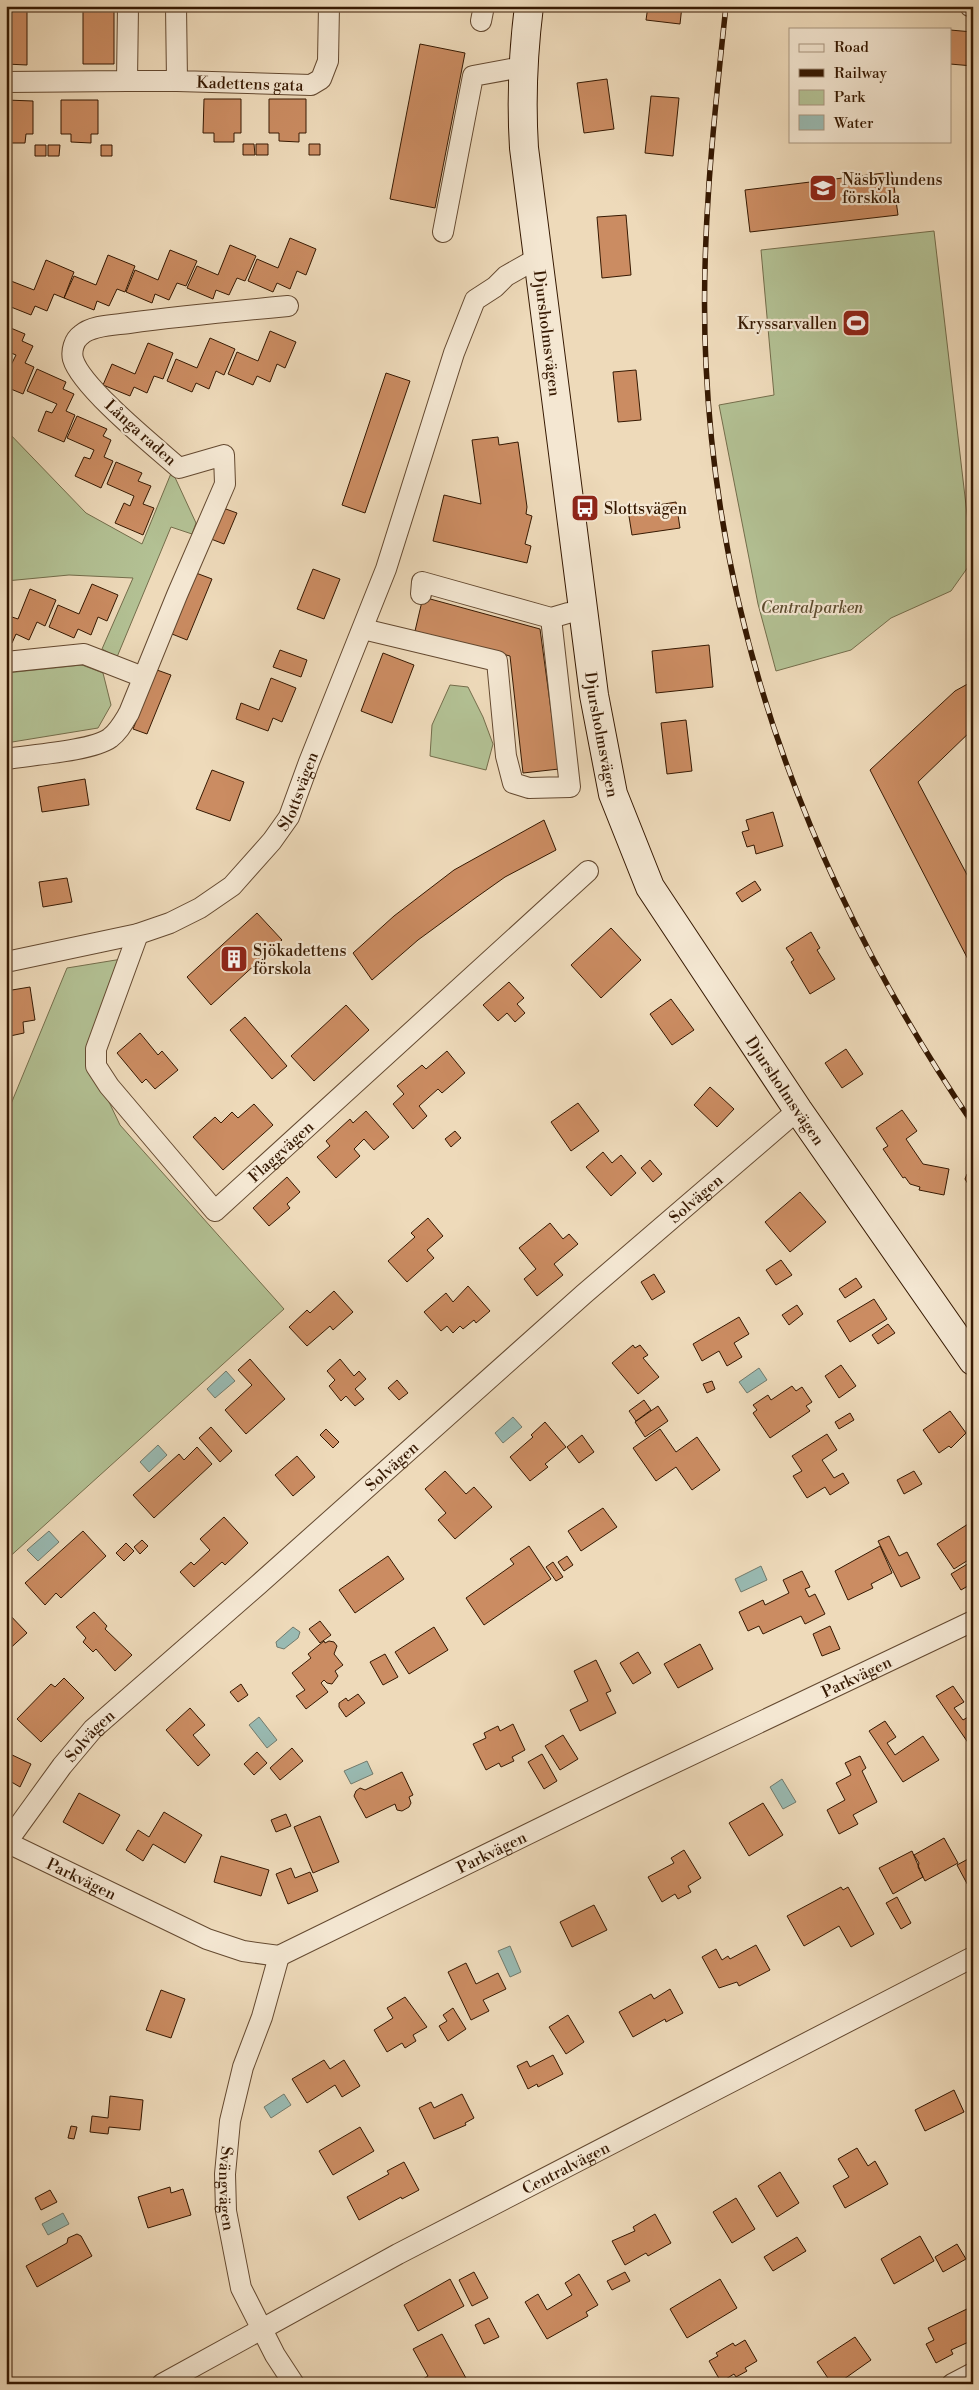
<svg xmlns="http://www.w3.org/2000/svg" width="979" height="2390" font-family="'Libre Bodoni',serif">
<rect width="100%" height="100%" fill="#eedaba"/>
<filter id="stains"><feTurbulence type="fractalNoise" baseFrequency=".004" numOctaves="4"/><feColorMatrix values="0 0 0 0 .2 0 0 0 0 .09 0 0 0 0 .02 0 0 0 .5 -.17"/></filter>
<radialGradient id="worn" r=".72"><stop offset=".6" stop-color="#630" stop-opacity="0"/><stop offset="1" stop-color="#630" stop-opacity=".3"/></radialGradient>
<!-- green -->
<path fill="#b3c194" stroke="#746d4b" d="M934 231 969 531 973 525V560L951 591 891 618 851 650 776 671 758 604 719 405 774 395 761 250Z
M6 430 86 513 142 544 172 471 196 523 192 534 171 527 117 657 102 649 133 578 69 575 6 581Z
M82 665 103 673 111 705 98 728 6 743V673Z
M450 685 468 687 483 717 493 744 486 770 430 756 432 725Z
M122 959 89 1060 120 1125 284 1309 6 1560V1116L67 968Z"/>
<!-- water -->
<path fill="#99bab2" stroke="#717a6c" d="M759 1368 767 1380 747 1393 739 1382Z
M226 1371 235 1381 215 1398 207 1389Z
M513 1417 522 1427 503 1443 495 1433Z
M158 1445 167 1455 149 1472 140 1462Z
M49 1531 59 1542 38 1561 27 1550Z
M761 1566 767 1580 741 1592 735 1579Z
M293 1627 300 1632 298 1638 284 1649 277 1647 276 1642Z
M259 1717 277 1740 267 1748 249 1725Z
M367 1761 373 1774 351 1784 344 1771Z
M782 1779 796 1802 783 1809 770 1787Z
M510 1946 521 1972 510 1977 498 1951Z
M284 2094 291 2105 271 2118 264 2107Z
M63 2213 69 2224 48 2235 42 2224Z"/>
<!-- building -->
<path fill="#cb8c62" stroke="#361902" d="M6 6H27V65L6 64Z
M83 6H114V64H83Z
M648 6H682L680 24 646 20Z
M950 30 973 32V66L950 64Z
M420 44 465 53 435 208 390 199Z
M607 79 614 129 584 133 577 83Z
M651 96 679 98 673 156 645 153Z
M204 99H241V133H234V142H214V133H203Z
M269 99H306V133H299V142L279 141V133H269Z
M6 100 33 101V134H26L25 143H6Z
M61 100H98V134H91V143L71 142V134H61Z
M243 144H254L255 155H243Z
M256 144H268V155H256Z
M309 144H320V155H309Z
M35 145H46V156H35Z
M48 145H60L59 156H48Z
M101 145H112V156H101Z
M892 172 898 215 750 232 745 190Z
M626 215 631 275 602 278 597 217Z
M290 238 316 249 306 275 297 271 290 289 277 283 273 292 248 281 257 259 278 268Z
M230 245 256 256 245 281 237 278 229 295 216 290 213 299 187 288 197 266 218 275Z
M170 250 197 261 186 286 177 283 169 300 155 294 152 303 126 292 135 270 158 280Z
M108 255 135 266 125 292 117 289 109 306 97 301 94 310 64 298 74 276 96 285Z
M46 260 74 272 64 298 54 294 47 311 35 306 31 315 6 305V292L11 281 34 290Z
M6 326 25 334 22 341 33 346 25 363 34 367 23 394 6 387V363L11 365 16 355 6 351Z
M270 331 296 342 285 368 277 364 270 382 257 376 253 385 228 374 237 352 258 361Z
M210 338 235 349 224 375 216 371 209 389 196 383 192 392 167 381 176 359 197 368Z
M148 343 173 353 163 379 154 376 147 393 134 387 130 396 103 385 112 364 135 374Z
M37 369 66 382 63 389 74 394 66 411 75 415 64 442 38 431 46 411 52 413 57 404 27 391Z
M636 370 641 420 618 422 613 372Z
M386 373 410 381 365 513 342 505Z
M77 416 107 429 103 436 111 440 104 457 113 461 101 488 75 476 84 457 90 459 94 450 67 438Z
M498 437 499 445 518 442 527 507 526 514 532 516 525 544 531 546 527 563 433 541 444 495 481 504 472 440Z
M116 462 142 473 138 481 151 486 143 504 154 508 143 535 115 523 124 503 130 506 134 496 107 484Z
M676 502 680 528 632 535 628 510Z
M223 508 237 513 224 544 211 539Z
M313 569 340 579 324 619 297 609Z
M196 573 212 579 187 640 172 634Z
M92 584 118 595 107 621 98 617 91 635 78 629 74 638 49 627 58 605 79 614Z
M30 589 56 600 45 626 37 622 29 640 16 634 12 643 6 641V615L18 619Z
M423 597 540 629 559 769 523 773 510 656 415 631Z
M709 645 713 687 656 693 652 651Z
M280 650 307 660 301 677 273 667Z
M383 653 414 665 392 723 361 711Z
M157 670 171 675 147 734 133 729Z
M271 678 296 688 282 722 273 718 268 731 236 719 241 703 259 710Z
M973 681V729L918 782 973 886V969L870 770 955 691Z
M686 720 692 771 667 774 661 723Z
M212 770 244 782 230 821 196 809Z
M85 779 89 805 42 812 38 787Z
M6 809 10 837 6 838Z
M773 812 783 846 756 854 754 845 747 847 742 832 749 830 746 820Z
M544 820 556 850 505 877 474 899 418 940 372 980 353 953 394 916 454 870Z
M67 878 72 902 43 907 39 882Z
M755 881 761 890 742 902 736 893Z
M257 913 282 940 211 1005 187 977Z
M611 928 641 960 601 998 571 965Z
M811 932 820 948 817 950 835 979 810 994 791 962 794 960 786 948Z
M509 982 524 998 517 1004 525 1013 515 1022 507 1013 498 1021 483 1005Z
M30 987 35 1020 23 1022 24 1033 10 1036 9 1031H6V991Z
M671 999 694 1030 672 1045 650 1014Z
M346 1005 369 1030 314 1081 291 1056Z
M245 1017 287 1066 272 1079 230 1030Z
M140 1033 158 1055 162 1051 178 1070 155 1089 146 1079 142 1083 117 1053Z
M846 1049 863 1074 842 1088 825 1063Z
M447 1051 465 1073 442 1093 438 1089 419 1106 427 1116 413 1129 393 1104 404 1094 397 1086 422 1065 426 1069Z
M710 1087 734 1109 717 1127 694 1105Z
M578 1103 599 1131 571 1151 551 1122Z
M254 1104 273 1125 223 1170 193 1137 215 1117 221 1123 232 1112 238 1118Z
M902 1110 917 1131 906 1139 923 1164 949 1169 944 1195 919 1190 920 1187 910 1184 905 1177 903 1178 883 1149 888 1146 876 1128Z
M366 1111 389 1137 374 1150 364 1139 354 1149 360 1156 336 1178 317 1157 330 1146 326 1141 350 1119 353 1123Z
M455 1131 461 1138 451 1147 445 1139Z
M603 1152 612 1163 621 1155 636 1173 611 1196 586 1167Z
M650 1160 662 1174 653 1182 641 1168Z
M971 1171H973V1185L968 1184 965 1179 967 1174Z
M287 1177 300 1192 287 1204 290 1208 269 1226 253 1208Z
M800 1192 826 1222 790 1252 765 1222Z
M428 1218 443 1236 427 1250 434 1258 407 1282 388 1261 415 1237 411 1233Z
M550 1223 563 1239 569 1234 578 1244 554 1264 563 1275 537 1296 524 1279 536 1269 519 1248Z
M781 1260 792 1275 776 1285 766 1270Z
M654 1274 665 1292 652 1300 641 1282Z
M856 1278 862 1287 845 1298 839 1289Z
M468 1286 490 1311 476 1323 474 1320 463 1329 460 1326 453 1333 447 1326 441 1331 424 1312 446 1293 453 1302Z
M334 1291 353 1312 333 1330 330 1326 307 1346 289 1327 307 1310 310 1313Z
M874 1299 887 1319 850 1342 837 1321Z
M797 1305 803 1314 789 1325 782 1315Z
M739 1317 749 1334 734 1343 742 1357 727 1366 719 1351 702 1361 693 1344Z
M888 1324 895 1333 878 1344 872 1335Z
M633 1345 635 1348 640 1345 648 1355 643 1358 659 1377 638 1394 612 1363Z
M250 1359 285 1399 246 1434 225 1410 252 1385 238 1370Z
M340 1359 354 1376 359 1371 366 1379 355 1389 364 1399 355 1406 346 1396 341 1401 329 1386 335 1380 327 1371Z
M841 1365 856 1386 839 1398 825 1376Z
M397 1380 408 1393 399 1400 388 1388Z
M712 1381 715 1389 707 1393 703 1384Z
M792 1386 796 1391 802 1387 812 1402 806 1406 810 1411 770 1438 753 1413 757 1410 753 1405 768 1395 771 1400Z
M644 1400 651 1410 636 1421 629 1411Z
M658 1406 668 1421 645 1437 635 1422Z
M950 1411 966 1433 951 1448 949 1446 939 1453 923 1430Z
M850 1413 854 1420 839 1429 835 1422Z
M545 1422 566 1447 545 1464 548 1467 530 1481 510 1457 533 1437 531 1435Z
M211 1427 232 1451 220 1462 199 1438Z
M326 1429 339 1442 333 1448 320 1435Z
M660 1429 676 1452 697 1437 720 1470 692 1490 676 1467 656 1481 633 1448Z
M827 1434 837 1450 822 1460 834 1478 843 1473 849 1483 830 1495 825 1487 807 1498 793 1476 802 1471 792 1456Z
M582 1435 594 1452 579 1463 567 1447Z
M197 1447 212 1464 154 1518 133 1495 179 1454 184 1460Z
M297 1456 315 1477 293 1496 275 1475Z
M445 1471 466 1494 474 1487 492 1507 455 1539 438 1520 446 1513 425 1489Z
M914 1471 922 1484 904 1494 897 1480Z
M603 1508 617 1527 581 1551 568 1531Z
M224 1517 248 1543 225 1565 222 1562 194 1587 180 1572 191 1562 194 1565 210 1550 200 1539Z
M968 1524 973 1531V1557L954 1569 937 1544Z
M83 1531 106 1556 61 1598 56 1593 45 1605 25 1583Z
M889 1536 899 1556 907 1552 920 1578 901 1587 878 1541Z
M142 1540 148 1546 140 1554 134 1547Z
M126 1543 134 1551 124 1561 116 1553Z
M529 1546 551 1579 484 1625 466 1598 514 1564 510 1559Z
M880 1546 892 1573 871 1584 873 1588 848 1600 835 1571Z
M388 1556 404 1579 355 1613 339 1590Z
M567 1556 573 1565 564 1571 558 1562Z
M553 1562 563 1577 556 1581 546 1567Z
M969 1563 973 1569V1583L961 1590 951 1574Z
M802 1571 810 1587 805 1589 809 1597 815 1594 825 1614 805 1624 801 1616 763 1634 759 1626 748 1631 739 1612 763 1600 765 1605 789 1593 783 1580Z
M6 1611 27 1633 6 1652Z
M94 1612 107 1626 105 1629 132 1655 115 1671 96 1649 93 1652 83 1642 86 1638 76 1627Z
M320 1621 331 1635 320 1643 309 1629Z
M830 1626 840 1649 822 1656 813 1634Z
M434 1627 448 1650 409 1674 395 1652Z
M324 1641 325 1643 329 1641 334 1642 337 1646 334 1654 343 1665 335 1671 338 1676 332 1684 327 1683 324 1680 321 1683 328 1692 306 1709 296 1696 305 1690 292 1673 311 1658 308 1654Z
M700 1644 713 1669 678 1688 664 1664Z
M638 1652 651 1673 633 1684 620 1663Z
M385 1654 398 1677 383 1685 370 1662Z
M596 1660 611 1691 606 1693 616 1713 580 1731 570 1710 588 1701 574 1671Z
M64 1678 84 1698 41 1742 17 1719 51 1684 55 1687Z
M241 1684 248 1695 238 1702 230 1692Z
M953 1686 964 1702 954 1708 963 1720 973 1714V1746L971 1747 936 1696Z
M358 1694 365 1703 346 1717 339 1707V1703L346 1698 348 1701Z
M190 1708 205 1725 193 1735 210 1755 198 1766 166 1730Z
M885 1721 896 1737 887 1743 895 1755 923 1736 939 1760 903 1782 869 1731Z
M513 1724 525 1750 512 1757 514 1761 501 1767 499 1763 486 1770 473 1744 486 1738 484 1733 498 1726 500 1731Z
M563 1735 578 1759 560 1770 545 1746Z
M292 1748 303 1761 280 1780 270 1768Z
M257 1752 267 1763 254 1775 244 1764Z
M8 1753 31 1764 20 1787 8 1780 6 1784Z
M542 1754 557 1781 544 1789 528 1762Z
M860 1756 866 1768 862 1771 877 1802 853 1815 858 1824 839 1834 827 1810 845 1800 836 1783 851 1775 845 1763Z
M402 1772 413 1795 409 1797 411 1803 409 1807 402 1811 397 1810 395 1804 366 1818 354 1796 356 1791 360 1788 365 1790Z
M79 1793 120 1815 103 1844 63 1822Z
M763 1803 783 1835 749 1856 729 1823Z
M164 1812 202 1835 185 1863 153 1844 143 1861 126 1850 138 1830 149 1837Z
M286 1814 291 1826 276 1832 271 1820Z
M320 1816 339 1862 313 1873 294 1827Z
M944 1838 958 1863 925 1881 918 1867 919 1863 914 1855Z
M684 1850 701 1878 688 1886 691 1892 678 1899 675 1894 662 1902 648 1877 674 1863 671 1858Z
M912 1851 923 1877 893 1894 879 1868Z
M221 1856 269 1870 261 1896 214 1882Z
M968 1859 973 1868 971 1891 957 1865Z
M291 1868 295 1878 310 1872 318 1891 288 1904 276 1874Z
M841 1887 843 1890 848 1887 874 1934 851 1947 839 1926 804 1946 787 1916Z
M897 1897 911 1923 901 1929 886 1903Z
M594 1905 607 1930 572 1947 560 1922Z
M756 1945 770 1970 739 1986 737 1982 719 1988 702 1957 716 1949 722 1960 728 1956 730 1959Z
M466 1963 476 1984 498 1973 506 1989 483 2000 489 2011 471 2020 448 1972Z
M670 1989 683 2013 666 2022 665 2019 633 2037 619 2012 651 1994 654 1999Z
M161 1990 185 1999 171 2038 146 2030Z
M405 1997 427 2027 413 2035 416 2041 405 2048 402 2043 387 2052 374 2030 393 2018 387 2008Z
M453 2008 466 2029 448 2041 439 2026 447 2021 443 2015Z
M568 2015 584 2042 566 2054 549 2027Z
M553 2055 563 2074 538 2087 537 2084 528 2089 517 2066 527 2061 530 2067Z
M324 2060 330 2069 344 2060 360 2086 342 2097 335 2085 307 2103 292 2079Z
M954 2090 964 2112 925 2131 915 2110Z
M462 2094 474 2118 465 2123 466 2125 434 2139 419 2108 431 2102 434 2108Z
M110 2096 143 2100 140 2130 109 2127 108 2134 90 2132 92 2116 108 2118Z
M71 2126 77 2127 74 2139 68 2138Z
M360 2127 374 2151 333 2175 319 2151Z
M857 2148 868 2166 875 2161 888 2184 845 2208 833 2186 849 2177 838 2159Z
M404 2162 419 2190 402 2199 401 2197 359 2220 347 2197 389 2174 387 2171Z
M780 2172 799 2203 777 2217 758 2186Z
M170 2187 171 2193 183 2189 191 2215 148 2228 138 2197Z
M50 2190 57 2202 41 2210 35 2198Z
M736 2198 755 2229 732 2243 713 2212Z
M655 2214 671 2243 648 2256 646 2253 625 2265 612 2241 635 2231 633 2227Z
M77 2234 81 2236 92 2256 37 2287 26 2266 67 2243 68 2238Z
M920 2236 934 2261 894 2284 881 2259Z
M797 2237 806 2251 773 2271 764 2257Z
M957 2244 966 2259 943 2272 935 2257Z
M474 2272 488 2298 472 2306 459 2280Z
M625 2272 630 2281 612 2290 607 2281Z
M579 2274 598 2305 586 2312 588 2316 547 2339 525 2302 538 2294 547 2310 572 2295 565 2283Z
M450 2279 464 2306 418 2331 404 2305Z
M720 2279 737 2308 687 2338 670 2309Z
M973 2306V2340L951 2350 953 2354 936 2363 926 2344 934 2340 928 2328Z
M489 2318 499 2337 484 2344 475 2325Z
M442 2334 467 2380 459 2384H415L428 2376 413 2349Z
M855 2337 871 2360 837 2384H832L817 2362Z
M745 2340 757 2361 745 2368 747 2371 736 2377 734 2374 721 2382 709 2361 718 2356 716 2353 733 2343 735 2346Z"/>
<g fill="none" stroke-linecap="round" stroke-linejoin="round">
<defs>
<g id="street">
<path id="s1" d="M176 6 177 81 311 85 321 79 328 61 329 6"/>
<path d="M970 6 973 7"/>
<path d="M481 21 484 6"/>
<path d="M127 81H177"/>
<path d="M6 82 127 81 128 6"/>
<path d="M443 232 473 76 522 67"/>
<path d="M421 594 422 582 551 618 568 613"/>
<path d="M363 629 497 661 506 756 513 783 529 788 570 787 551 618"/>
<path d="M6 662 84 654 143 677"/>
<path d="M6 759C30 755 92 751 110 738 119 731 123 723 129 713L177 595 225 484 224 455 179 468C154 446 81 387 73 359 71 351 74 340 81 335 92 325 115 325 129 323 182 316 235 311 288 306"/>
<path id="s2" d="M138 934 96 1049V1066L109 1086 215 1211 588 871"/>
<path id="s3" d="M6 962 138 934 170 923 200 908 232 886 272 841 289 817 309 762 386 569 454 353 475 300 495 287 506 276 536 259"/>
<path id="s4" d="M6 1842 207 1939 243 1951 279 1956 630 1784 973 1621"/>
<path id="s5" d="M7 1842 62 1766 93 1729 258 1585 584 1294 798 1110"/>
<path id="s6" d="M279 1956 262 2017 243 2067 230 2121 225 2174 226 2211 241 2288 275 2355 294 2384"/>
<path id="s7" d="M162 2384 398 2254 973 1957"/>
<path d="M952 2384 973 2373"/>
</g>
<g id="secondary">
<path id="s8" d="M529 6C523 54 521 100 524 148L594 695 613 794 650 887 798 1110 973 1361"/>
</g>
</defs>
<!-- street casing -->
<use href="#street" stroke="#644930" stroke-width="22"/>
<!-- secondary casing -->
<use href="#secondary" stroke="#361902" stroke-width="30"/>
<!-- street -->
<use href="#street" stroke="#f4e7d2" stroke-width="20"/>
<!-- secondary -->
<use href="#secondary" stroke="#f4e7d2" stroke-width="28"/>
<defs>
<path id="rail" d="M726 6C713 126 700 245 706 365 719 643 818 896 973 1124"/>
</defs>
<!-- rail casing -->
<use href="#rail" stroke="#361902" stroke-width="5.5"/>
<!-- rail -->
<use href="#rail" stroke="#f4e7d2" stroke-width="4" stroke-dasharray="11" stroke-linecap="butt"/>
</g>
<!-- icons -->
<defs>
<symbol id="school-square" viewBox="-11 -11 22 22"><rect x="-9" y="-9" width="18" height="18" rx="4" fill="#8f2418" stroke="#f4e7d2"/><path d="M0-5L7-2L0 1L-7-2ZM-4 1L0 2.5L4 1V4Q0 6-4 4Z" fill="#fff"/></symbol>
<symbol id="stadium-square" viewBox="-11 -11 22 22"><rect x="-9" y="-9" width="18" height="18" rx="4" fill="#8f2418" stroke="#f4e7d2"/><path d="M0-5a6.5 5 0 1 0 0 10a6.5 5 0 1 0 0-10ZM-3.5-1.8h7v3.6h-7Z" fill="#fff"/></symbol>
<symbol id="bus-square" viewBox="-11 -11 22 22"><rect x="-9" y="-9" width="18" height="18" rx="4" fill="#8f2418" stroke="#f4e7d2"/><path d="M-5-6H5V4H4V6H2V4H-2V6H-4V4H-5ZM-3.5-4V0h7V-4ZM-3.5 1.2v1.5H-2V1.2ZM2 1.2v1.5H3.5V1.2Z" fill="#fff"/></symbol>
<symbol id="building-square" viewBox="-11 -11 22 22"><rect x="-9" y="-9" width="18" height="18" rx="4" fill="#8f2418" stroke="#f4e7d2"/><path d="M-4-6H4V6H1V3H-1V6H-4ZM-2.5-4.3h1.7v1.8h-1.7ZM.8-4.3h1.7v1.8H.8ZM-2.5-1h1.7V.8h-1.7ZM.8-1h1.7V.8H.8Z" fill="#fff"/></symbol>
</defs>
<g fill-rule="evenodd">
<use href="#school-square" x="807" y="172" width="32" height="32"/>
<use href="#stadium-square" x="840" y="307" width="32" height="32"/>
<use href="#bus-square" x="569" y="492" width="32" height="32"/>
<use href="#building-square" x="218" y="943" width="32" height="32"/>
</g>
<g text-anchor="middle" stroke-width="4.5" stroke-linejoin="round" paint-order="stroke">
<!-- street labels -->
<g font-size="16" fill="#361902" stroke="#f4e7d2">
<text dy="6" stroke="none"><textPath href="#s1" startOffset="148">Kadettens gata</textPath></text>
<text dy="6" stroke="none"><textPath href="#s8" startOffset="329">Djursholmsvägen</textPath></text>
<text transform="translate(141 432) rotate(42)" y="6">Långa raden</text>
<text dy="6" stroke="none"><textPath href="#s8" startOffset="734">Djursholmsvägen</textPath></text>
<text dy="6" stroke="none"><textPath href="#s3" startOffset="358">Slottsvägen</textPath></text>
<text dy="6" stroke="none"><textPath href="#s8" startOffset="1139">Djursholmsvägen</textPath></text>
<text dy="6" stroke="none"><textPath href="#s2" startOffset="416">Flaggvägen</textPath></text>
<text dy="6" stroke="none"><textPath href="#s5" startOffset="945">Solvägen</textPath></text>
<text dy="6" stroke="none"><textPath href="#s5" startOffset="540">Solvägen</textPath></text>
<text dy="6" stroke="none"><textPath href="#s4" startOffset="939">Parkvägen</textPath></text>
<text dy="6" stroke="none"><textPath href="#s5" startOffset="135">Solvägen</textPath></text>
<text dy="6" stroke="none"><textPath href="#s4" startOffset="534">Parkvägen</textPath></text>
<text dy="6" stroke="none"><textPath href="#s4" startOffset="84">Parkvägen</textPath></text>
<text dy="6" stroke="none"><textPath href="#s7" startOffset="458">Centralvägen</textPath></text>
<text dy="6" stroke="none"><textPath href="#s6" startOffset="240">Svängvägen</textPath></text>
</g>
<!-- poi labels -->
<g font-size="16" fill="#361902" stroke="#f4e7d2" text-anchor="start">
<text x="842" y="185">Näsbylundens<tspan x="842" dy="18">förskola</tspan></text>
<text x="837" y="329" text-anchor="end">Kryssarvallen</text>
<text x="604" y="514">Slottsvägen</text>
<text x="253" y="956">Sjökadettens<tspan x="253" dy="18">förskola</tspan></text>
</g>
<!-- park labels -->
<g font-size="16" font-style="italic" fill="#5c4b2e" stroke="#f4e7d2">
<text x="812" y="613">Centralparken</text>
</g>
</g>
<!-- margin -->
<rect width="979" height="2390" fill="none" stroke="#eedaba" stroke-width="25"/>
<rect x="8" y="8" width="964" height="2375" fill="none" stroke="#361902" stroke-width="2.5"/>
<rect x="12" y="12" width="954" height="2365" fill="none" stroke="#361902"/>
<!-- legend -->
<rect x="789" y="28" width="162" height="115" fill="#f4e7d2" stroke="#a8957f"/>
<rect x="799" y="44" width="25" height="8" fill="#f4e7d2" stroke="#a8957f"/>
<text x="834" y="52" font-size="15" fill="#361902">Road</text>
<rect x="799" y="69" width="25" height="8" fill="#361902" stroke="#a8957f"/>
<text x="834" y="78" font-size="15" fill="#361902">Railway</text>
<rect x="799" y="90" width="25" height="15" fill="#b3c194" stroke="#a8957f"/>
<text x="834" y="102" font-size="15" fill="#361902">Park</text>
<rect x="799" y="115" width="25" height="15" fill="#99bab2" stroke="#a8957f"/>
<text x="834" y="128" font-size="15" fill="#361902">Water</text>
<rect width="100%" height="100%" filter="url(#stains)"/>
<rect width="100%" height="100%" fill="url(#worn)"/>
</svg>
